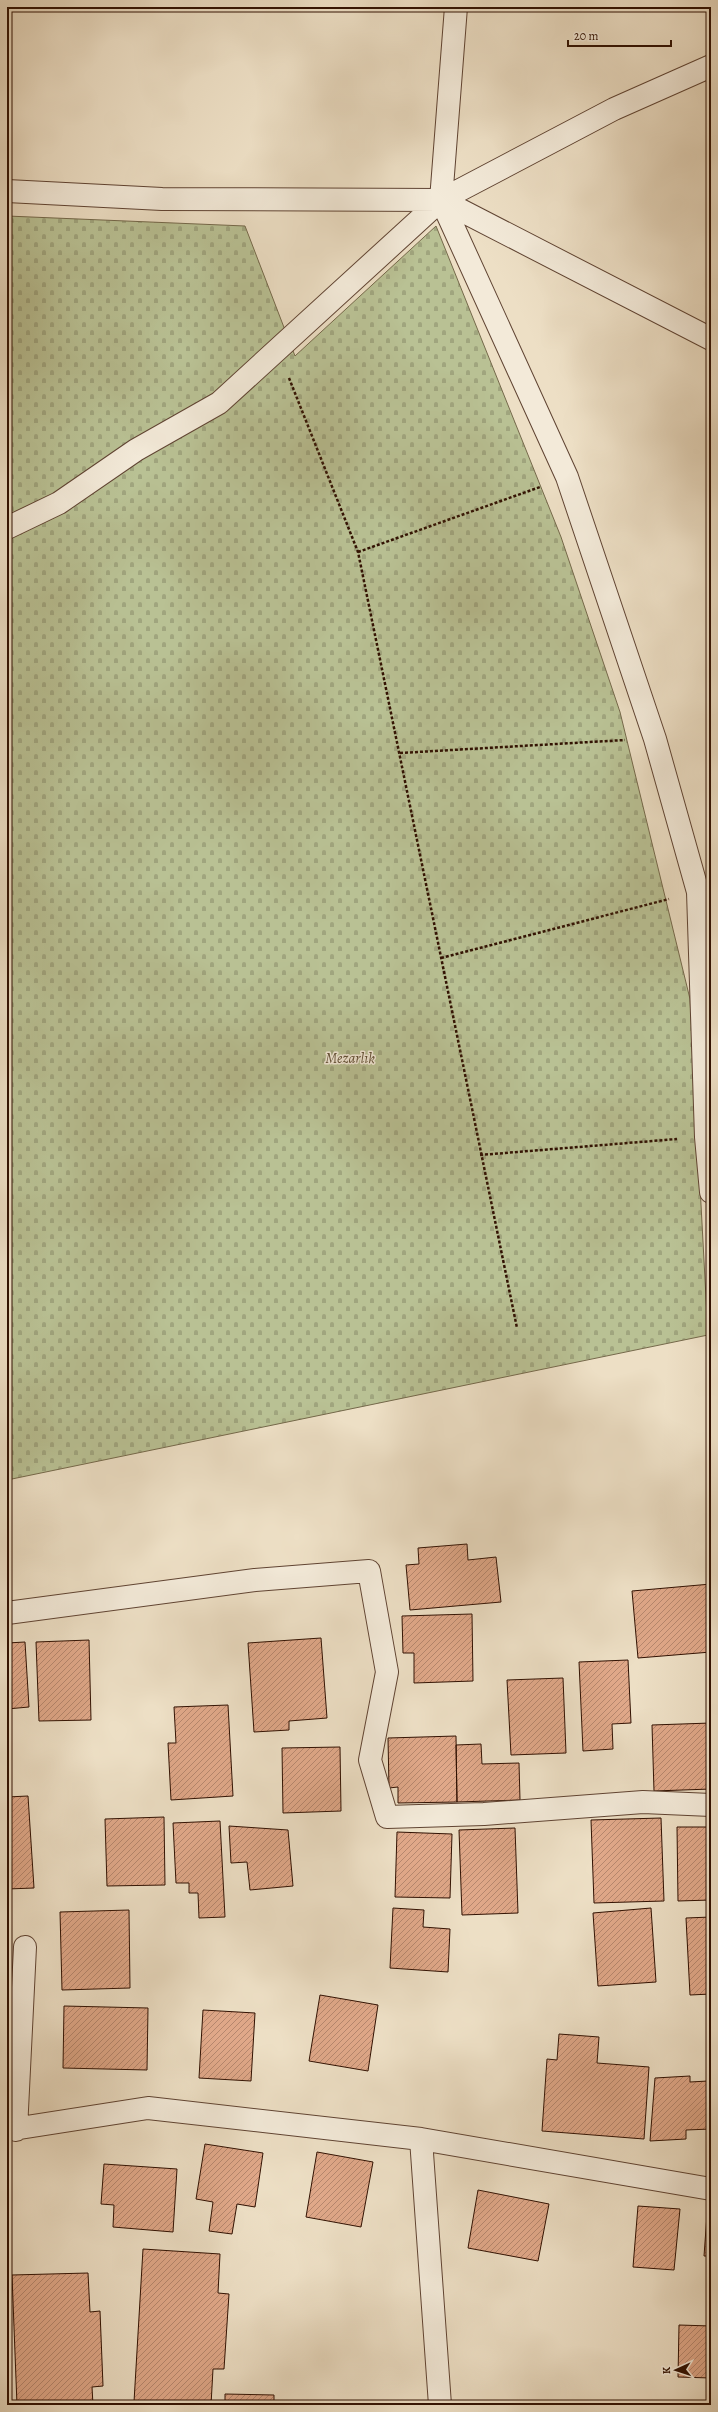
<svg xmlns="http://www.w3.org/2000/svg" width="718" height="2412" font-family="Alegreya,serif">
<defs>
<pattern id="cemetery-stones" width="16" height="16" patternUnits="userSpaceOnUse"><rect width="16" height="16" fill="#b9c194"/><path d="M2 7V4a2 2 0 0 1 4 0v3zM10 15v-3a2 2 0 0 1 4 0v3z" fill="#a0a57e"/></pattern>
<pattern id="building-hatch" width="6" height="6" patternUnits="userSpaceOnUse"><rect width="6" height="6" fill="#e0a889"/><path d="M-1 1l2-2M0 6l6-6M5 7l2-2" fill="none" stroke="#b6876e"/></pattern>
</defs>
<rect width="100%" height="100%" fill="#eddfc5"/>
<filter id="stains"><feTurbulence type="fractalNoise" baseFrequency=".005" numOctaves="4"/><feColorMatrix values="0 0 0 0 .2 0 0 0 0 .09 0 0 0 0 .02 0 0 0 .5 -.17"/></filter>
<radialGradient id="worn" r=".72"><stop offset=".6" stop-color="#630" stop-opacity="0"/><stop offset="1" stop-color="#630" stop-opacity=".3"/></radialGradient>
<!-- cemetery -->
<path fill="url(#cemetery-stones)" stroke="#75694b" d="M7 216 245 226 295 356 436 226 561 537 620 712 690 999 708 1335 7 1480Z"/>
<!-- building -->
<path fill="url(#building-hatch)" stroke="#311102" d="M467 1544 468 1560 496 1557 501 1602 410 1610 406 1565 419 1564 418 1548Z
M711 1584V1652L638 1658 632 1591Z
M472 1614 473 1681 414 1683V1653H403L402 1616Z
M321 1638 327 1718 289 1721V1730L254 1732 248 1643Z
M89 1640 91 1720 39 1721 36 1642Z
M25 1642 29 1707 7 1709V1643Z
M628 1660 631 1723 612 1724 613 1749 583 1751 579 1662Z
M563 1678 566 1753 511 1755 507 1680Z
M228 1705 233 1796 171 1800 168 1743H176L174 1707Z
M711 1723V1789L654 1791 652 1725Z
M456 1736 457 1802 398 1803V1787L389 1788 388 1738Z
M481 1744 482 1764 519 1763 520 1800 457 1802 456 1745Z
M340 1747 341 1811 283 1813 282 1748Z
M28 1796 34 1888 7 1889V1797Z
M164 1817 165 1885 107 1886 105 1819Z
M661 1818 664 1901 594 1903 591 1820Z
M220 1821 225 1917 199 1918 198 1893H189V1883H176L173 1823Z
M229 1826 288 1830 293 1886 250 1890 247 1862 231 1863Z
M677 1827H711V1900L678 1901Z
M515 1828 518 1913 462 1915 459 1830Z
M397 1832 452 1834 450 1898 395 1897Z
M393 1908 424 1910 423 1927 450 1929 448 1972 390 1968Z
M651 1908 656 1982 598 1986 593 1913Z
M129 1910 130 1988 62 1990 60 1912Z
M711 1917V1994L690 1995 686 1918Z
M320 1995 378 2005 368 2071 309 2061Z
M64 2006 148 2008 147 2070 63 2068Z
M203 2010 255 2013 251 2081 199 2078Z
M559 2034 599 2037 597 2063 649 2067 644 2139 542 2131 547 2059 557 2060Z
M707 2066H711V2129L686 2130V2139L650 2141 655 2078 690 2076V2082L708 2081Z
M205 2144 263 2153 255 2207 237 2204 232 2234 209 2231 213 2202 196 2199Z
M317 2152 373 2162 361 2227 306 2217Z
M104 2164 177 2169 173 2232 113 2227 114 2205 101 2204Z
M478 2190 549 2204 538 2261 468 2248Z
M708 2201H711V2256H704Z
M638 2206 680 2209 674 2270 633 2267Z
M143 2249 220 2254 218 2293 229 2294 224 2369H213L211 2405 134 2402Z
M88 2273 90 2312 100 2311 103 2386 92 2387 93 2405H17L12 2275Z
M679 2325 711 2326V2378L678 2377Z
M225 2394 274 2395V2405H225Z
M597 2402 655 2403V2405H597Z"/>
<g fill="none" stroke-linecap="round" stroke-linejoin="round">
<defs>
<path id="minor" d="M456 7 441 200 567 477 655 739 698 892 706 1137 711 1192
M7 191 162 199 441 200 711 339
M7 528 59 503 136 450 219 403 441 200 614 109 711 66
M7 1613 255 1580 369 1571 387 1672 370 1760 387 1817 484 1814 643 1802 711 1805
M7 2130 148 2108 421 2139 711 2189
M16 2130 25 1947
M421 2139 440 2405"/>
</defs>
<!-- minor casing -->
<use href="#minor" stroke="#604433" stroke-width="24"/>
<!-- path -->
<path stroke="#311102" stroke-width="2.5" stroke-dasharray="3 2" stroke-linecap="butt" d="M289 378 358 552 517 1328
M358 552 540 487
M400 753 625 740
M441 958 669 899
M480 1155 677 1139"/>
<!-- minor -->
<use href="#minor" stroke="#f3ead9" stroke-width="22"/>
</g>
<g text-anchor="middle" stroke-width="3" stroke-linejoin="round" paint-order="stroke">
<!-- park labels -->
<g font-size="15" font-style="italic" fill="#614f35" stroke="#f3ead9">
<text x="350" y="1063">Mezarlık</text>
</g>
</g>
<!-- margin -->
<rect width="718" height="2412" fill="none" stroke="#eddfc5" stroke-width="24"/>
<rect x="8" y="8" width="702" height="2396" fill="none" stroke="#311102" stroke-width="2"/>
<rect x="12" y="12" width="694" height="2388" fill="none" stroke="#311102"/>
<!-- north arrow -->
<g transform="translate(676 2370) rotate(267)" stroke="#f3ead9" stroke-width="3" paint-order="stroke">
<path d="M0-3L7 15L0 10L-7 15Z" fill="#311102"/>
<text y="-6" font-size="11" font-weight="bold" text-anchor="middle" fill="#311102">K</text>
</g>
<!-- scale -->
<path d="M568 40v6h103v-6" fill="none" stroke="#311102" stroke-width="2"/>
<text x="574" y="40" font-size="12" fill="#311102" stroke="#f3ead9" stroke-width="3" paint-order="stroke">20 m</text>
<rect width="100%" height="100%" filter="url(#stains)"/>
<rect width="100%" height="100%" fill="url(#worn)"/>
</svg>
